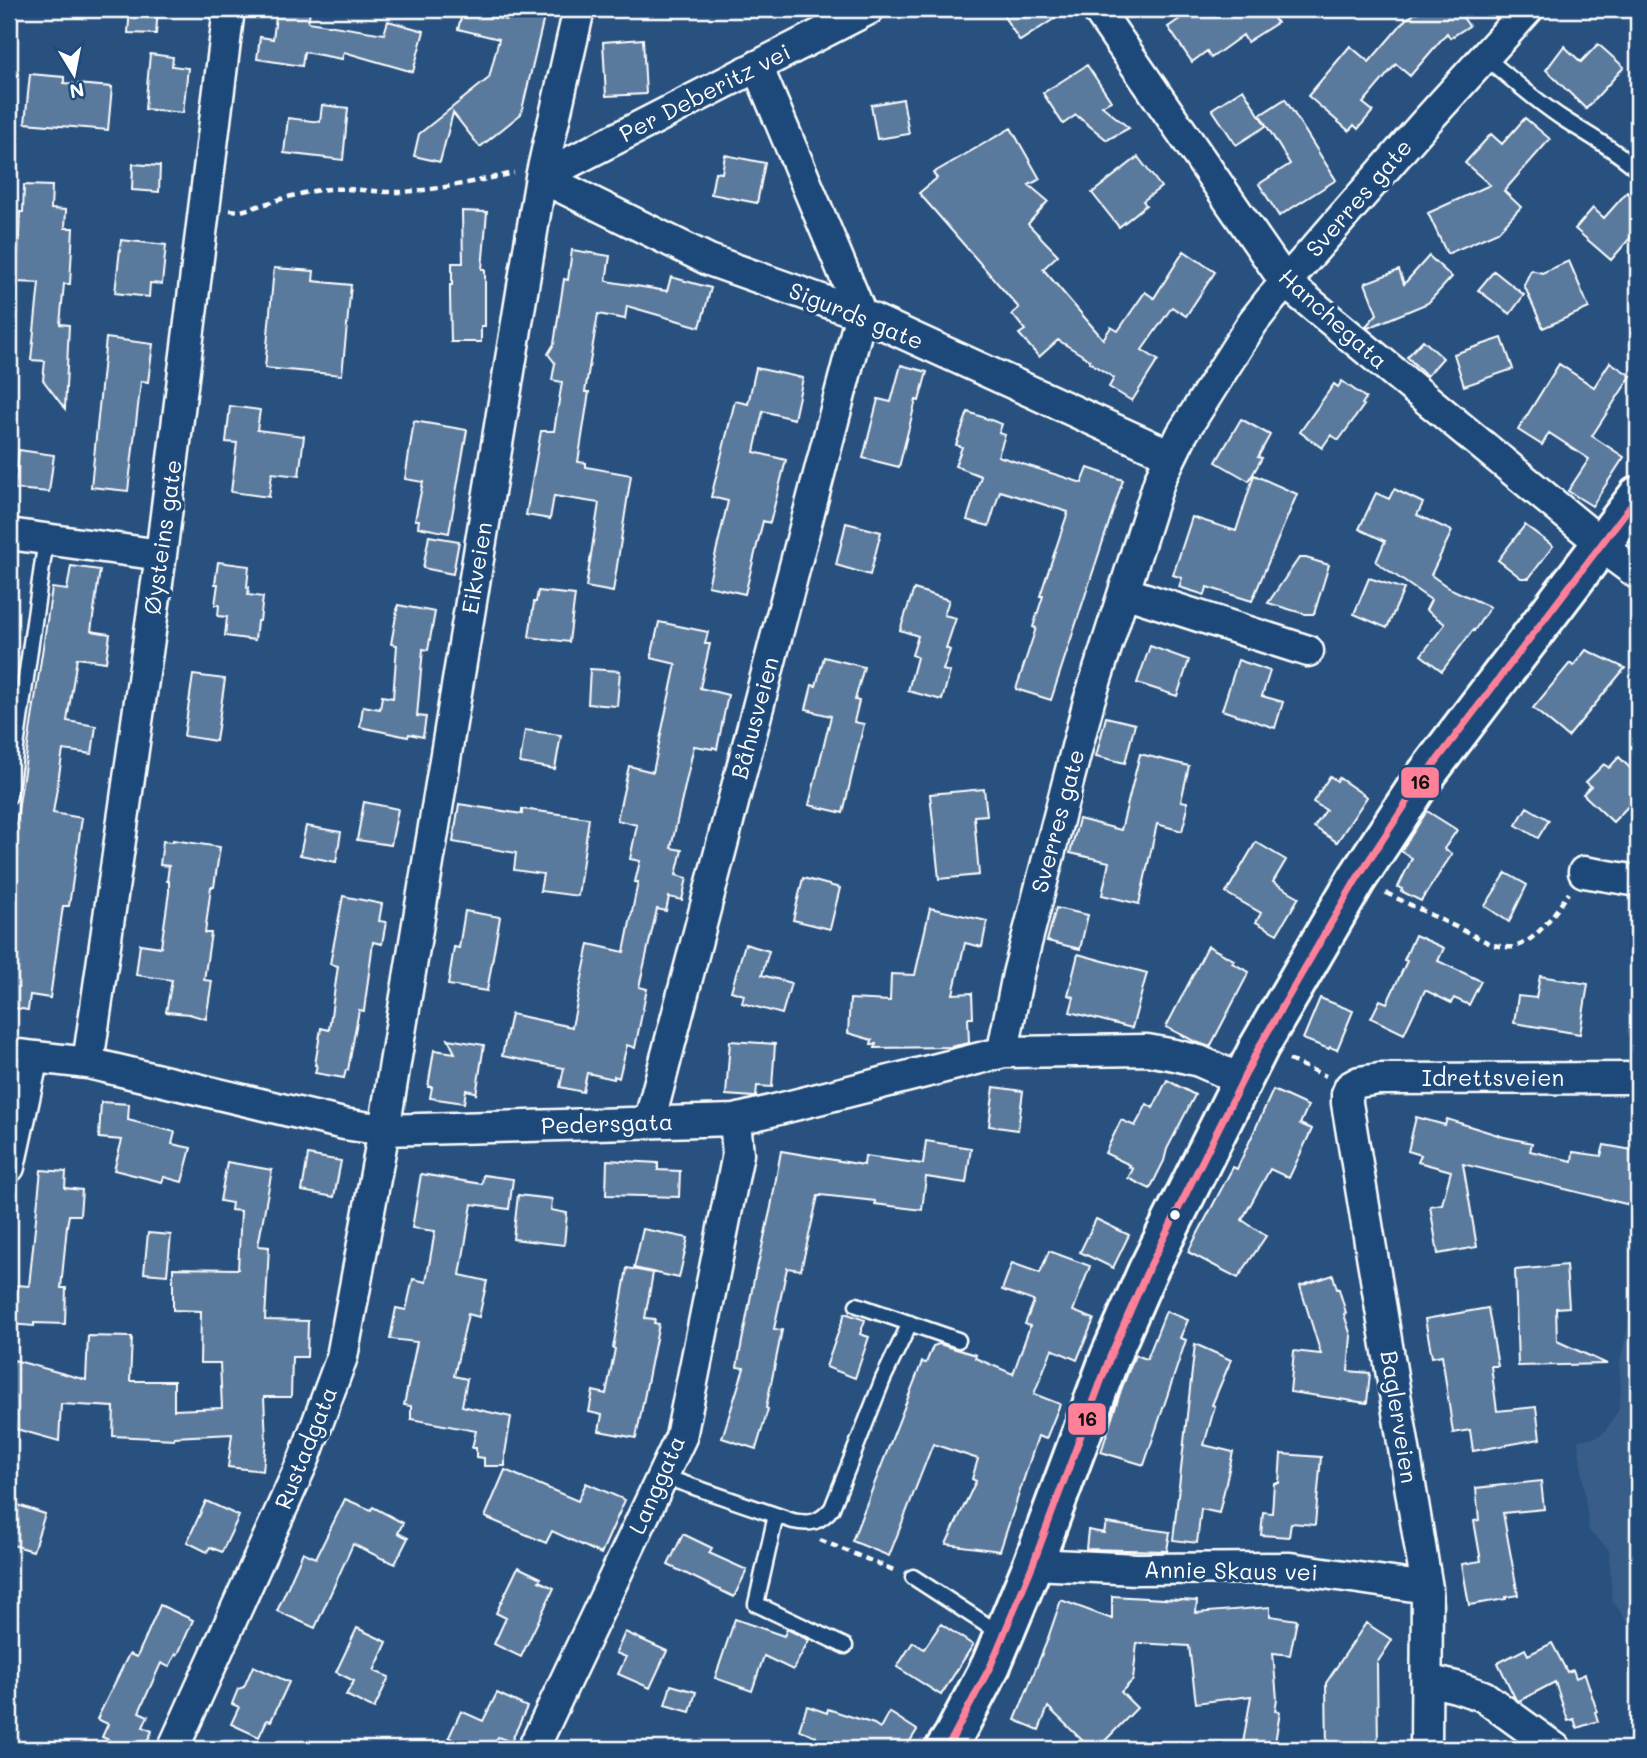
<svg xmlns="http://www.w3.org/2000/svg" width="1647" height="1758" font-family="Mali,sans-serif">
<rect width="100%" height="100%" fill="#28517f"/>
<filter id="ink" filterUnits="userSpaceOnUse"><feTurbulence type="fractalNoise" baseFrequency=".0143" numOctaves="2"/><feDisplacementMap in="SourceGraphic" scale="14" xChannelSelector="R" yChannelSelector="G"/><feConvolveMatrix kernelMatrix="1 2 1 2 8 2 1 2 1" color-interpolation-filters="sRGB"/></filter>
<g filter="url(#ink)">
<!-- built -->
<path fill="#375d88" d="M1633 1303 1638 1304V1637L1612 1600 1609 1550 1589 1531 1578 1440 1597 1437 1605 1431 1618 1411 1621 1389 1619 1366Z"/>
<!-- building -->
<path fill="#5a7a9d" stroke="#fff" stroke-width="2" d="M130 9H158L156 34 128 33Z
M277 9 310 11 308 22 384 34 388 21 424 31 413 72 344 52 342 59 304 52 302 66 257 59 260 37 273 39Z
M509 9H546L521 114 480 147 453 113 440 162 414 156 419 134 489 78 499 39 458 29 463 10 507 20Z
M999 9H1069L1020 41Z
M1194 9H1268L1277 23 1247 42 1243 35 1211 58 1207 51 1192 62 1168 27Z
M1423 9H1468L1462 16 1469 26 1450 38 1447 33 1410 76 1396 64 1363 103 1373 111 1358 129 1354 125 1349 131 1308 96 1350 46 1369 62 1406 19Z
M643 39 646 94 606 96 603 42Z
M1598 44 1624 67 1586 109 1546 70 1564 46 1581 62Z
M150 54 173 57 172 66 188 68 183 113 145 109Z
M1087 65 1111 101 1102 106 1129 128 1107 140 1076 115 1063 124 1043 93Z
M30 74 64 77V83L112 87 108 130 25 123Z
M1243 89 1266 126 1236 145 1212 109Z
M903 99 909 134 877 139 871 105Z
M1285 99 1336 180 1279 216 1259 184 1290 164 1260 115Z
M322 105 348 108 343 160 284 153 288 118 320 122Z
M1525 118 1550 139 1504 191 1521 207 1498 232 1447 254 1428 213 1490 185 1465 163 1491 134 1502 144Z
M1011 128 1040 179 1029 185 1048 201 1028 224 1058 255 1043 269 1103 339 1111 327 1118 331 1145 292 1154 298 1184 251 1215 272 1186 316 1172 307 1142 350 1158 360 1132 401 1109 387 1114 378 1089 362 1090 360 1058 340 1039 357 1019 334 1025 330 1012 314 1019 308 919 193 937 178 933 173Z
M725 155 765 163 757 203 711 194 715 172 722 173Z
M1138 157 1161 187 1143 201 1146 205 1119 227 1092 193Z
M133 164 160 166 159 192 132 190Z
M24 185 52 186 51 209 66 210 65 228H73L70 284H64L60 324 69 325 65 409 43 380 45 361 31 360 39 283 17 282 20 212H23Z
M1627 192 1638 202V229L1611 260 1575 229 1593 208 1604 218Z
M462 211 487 212 482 269H485V326H481V342H451L450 294V285H452V263H463Z
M121 240 166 245 162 284 150 283 149 297 115 293Z
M572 250 610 256 606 281 667 291 671 277 711 288 700 327 627 306 625 319 598 314 585 392H589L578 462 586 463V467L631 475 613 592 586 587 599 503 554 496 550 519 526 515 541 431H554L562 382 552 380 555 363 548 354 554 344 564 279 568 280Z
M1429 256 1452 277 1428 303 1368 328 1366 326 1377 314 1365 283 1399 270 1404 284Z
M1569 261 1589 308 1543 328 1524 285 1531 270 1542 273Z
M274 268 314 271 313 281 351 285 342 375 265 368Z
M1494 271 1524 295 1510 314 1478 290Z
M106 338 153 344 148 382 141 381 128 491 91 487Z
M1502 338 1513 369 1464 386 1454 354Z
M1423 340 1443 358 1427 376 1407 357Z
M1610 362 1631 376 1592 436 1624 457 1592 506 1568 491 1589 459 1549 433 1542 445 1518 430 1559 364 1594 387Z
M901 365 927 372 919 401 916 400 899 467 863 458 878 399 891 402Z
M756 368 803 378 794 419 763 411 754 452 786 460 770 523 763 521 745 594 708 586 728 501 711 497 735 401 748 404Z
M1342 381 1366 398 1362 404 1364 405 1339 440 1331 435 1322 448 1300 432 1334 384 1338 387Z
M230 406 260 410 257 430 304 436 299 476 272 473 269 497 231 492 237 443 226 442Z
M968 412 1002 424 999 433 1005 435 998 456 1082 483 1088 468 1123 480 1051 700 1016 689 1036 628 1033 627 1043 596H1040L1068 512 1000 491 989 526 967 520 981 476 955 466 962 447 956 445Z
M1241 419 1270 435 1258 457 1262 458 1249 481 1216 462Z
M414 421 467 430 449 533 418 527 419 520H415L423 482 405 479Z
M19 450 54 455 49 492 15 489Z
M1254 475 1297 494 1252 601 1207 587 1205 595 1179 587 1182 578 1173 575 1192 517 1236 531Z
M1394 489 1423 503 1417 515 1452 531 1431 575 1449 588 1490 607 1474 631 1473 630 1442 671 1421 655 1445 624 1426 610 1431 600 1376 562 1385 541 1359 529 1376 493 1389 499Z
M846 523 881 532 870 575 836 565Z
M1525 525 1553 546 1529 578H1521L1498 560Z
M429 536 459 541 453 574 423 568Z
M1299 558H1306L1329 565 1314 614H1305L1268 603Z
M218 562 249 566 247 587H249L248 595 263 597 260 621H257L255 640 225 636 227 617 218 616 219 605H215L218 584H215Z
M71 566 100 570 91 631 110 634 106 662 77 658 67 721 96 726 92 754 63 750 53 813 82 818 69 906H63L50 998 30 995 28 1010 9 1007V869L52 588 67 590Z
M1369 578 1404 589 1387 628 1354 614Z
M914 589 949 600 944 615 956 618 946 648 950 650 943 670 950 672 942 700 908 691 917 657 912 655 918 636 900 630Z
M538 591 575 595 569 642 529 637 534 602H536Z
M398 605 435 612 428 650 423 649 417 716 426 717 423 737 409 734 408 737 360 727 363 706 380 709 382 696 393 698 397 645 391 644Z
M659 622 708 632 705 644H710L700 688 728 695 717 749 713 747 712 749 694 746 671 848 682 850 676 875 687 878 682 900 669 897 666 911 657 909 639 987 647 989 635 1048 627 1045 619 1078 614 1076V1079L587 1073 583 1092 560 1087 564 1068 502 1056 511 1014 572 1027 589 944 624 952 638 882H635L640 861 630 859 637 825 617 820 629 766 653 772 676 664 651 658Z
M1150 646 1189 660 1177 696 1137 683Z
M1586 650 1625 668 1568 737 1533 708 1570 663 1573 666Z
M824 657 864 667 855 700 859 701 854 722 864 724 843 813 809 805 831 716 810 711 811 710 806 709 812 685 816 686Z
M1238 660 1270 671 1262 696 1283 702 1275 728 1222 710Z
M590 669 620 671 617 706 588 704Z
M193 675 225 679 216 741 184 736Z
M1106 717 1135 724 1125 763 1096 756Z
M525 730 561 735 555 769 520 763Z
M1140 754 1189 766 1181 801 1187 802V812L1182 831 1157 824 1139 904 1102 895 1109 862 1070 853 1079 819 1121 830Z
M1619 757 1638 776V796L1613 822 1583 794 1591 786 1586 782 1604 764 1609 768Z
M1330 776 1337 781 1339 778 1367 797 1337 842 1314 827 1326 810 1313 802Z
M984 789 987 815 974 816 979 875 939 879 930 794Z
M364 802 398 809 391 845 357 840Z
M459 804 522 814V809L589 818 578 896 540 891 543 874 514 870 516 853 453 842Z
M1527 807 1549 820 1538 838 1516 825Z
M1427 811 1457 830 1444 849 1452 854 1421 901 1401 891 1402 889 1398 887 1412 858 1401 851Z
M306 826 341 832 336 862 300 855Z
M173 840 220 847 214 887H211L205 933H211L204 980 212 981 206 1019 189 1014 166 1012 172 980 136 975 140 944 161 947 169 892V881H167L169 866 160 865 163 841 173 842Z
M1256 842 1286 860 1273 882 1299 897 1277 934 1256 922 1261 913 1226 893Z
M1506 873 1527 885 1509 922 1485 906Z
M803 878 840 888 830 929 793 920Z
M343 896 382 904 379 921 386 922 382 944 373 942 364 1011 359 1010 348 1070H346L344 1078 315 1073 317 1065H315L321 1028 329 1030 338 966 330 964Z
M930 908 987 921 982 947 965 943 953 994 972 993 973 1018H968L969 1043 950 1047 875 1048 876 1044H871L872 1040 848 1033 850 999 890 1001 891 974 915 975Z
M1056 908 1088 915 1080 949 1047 941Z
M465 911 500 917 487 991 448 985 454 947 459 948Z
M1415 935 1444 948 1438 961 1481 981 1469 1005 1454 998 1451 1003 1425 990 1404 1034 1371 1018 1380 1000 1387 1003 1407 961 1404 960Z
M745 944 769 951 762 975 791 983 782 1014 742 1003 744 995 731 991Z
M1208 946 1234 960 1232 963 1249 972 1210 1047 1196 1042 1166 1027Z
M1078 954 1147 973 1132 1028 1070 1012 1074 997 1068 995Z
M1540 976 1588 984 1580 1034 1514 1023 1518 996 1536 998Z
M1320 998 1353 1011 1337 1050 1330 1047 1329 1049 1303 1039Z
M448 1039 484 1045 476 1095 475 1092 466 1090 464 1103 430 1098 432 1087H428L434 1050 455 1053Z
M730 1041 775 1044 772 1087 757 1086 756 1097H754L726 1095Z
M1167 1080 1195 1095 1167 1149 1164 1161 1150 1189 1128 1178 1133 1169 1129 1167 1130 1165 1105 1153 1121 1120 1135 1126 1147 1104 1153 1108Z
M994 1087 1023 1091 1018 1130 989 1126Z
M1273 1090 1308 1106 1300 1124 1312 1129 1289 1178 1270 1169 1242 1220 1266 1236 1238 1278 1188 1252 1233 1167 1237 1169Z
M101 1102 129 1104 128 1120 175 1132 172 1144 191 1148 182 1182 164 1177 162 1182 114 1170 122 1140 99 1138Z
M1416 1117 1445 1125 1447 1119 1504 1137 1532 1143 1530 1151 1572 1161 1573 1152 1601 1156 1604 1145 1638 1151V1186L1634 1206 1463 1164 1477 1247 1438 1254 1430 1206 1442 1204 1451 1171 1418 1162 1421 1155 1408 1151Z
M926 1141 971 1148 966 1183 926 1177 922 1210 875 1204V1201L821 1195V1196H818L801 1270 787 1268 774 1329 782 1330 766 1408 768 1409 756 1449 722 1438 744 1368 737 1367 756 1269H757L771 1207 781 1151 864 1165 865 1156 923 1164Z
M308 1155 341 1161 334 1197 302 1191Z
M607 1160 658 1163V1170L680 1171 679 1197 606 1195Z
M227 1162 272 1170 258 1246 269 1247 265 1320 308 1321 307 1357H292L291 1397H264L266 1441 263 1471 228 1467 232 1434 174 1437V1439L113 1436 114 1407 61 1404 59 1441 9 1427V1380L14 1360 86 1380 88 1336 132 1337 130 1381H174V1410L222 1408 220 1363H200L201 1311 173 1310V1268L238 1269 241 1211 231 1210 232 1203 220 1201Z
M41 1170 66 1172 65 1188 82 1190 80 1215H69L67 1226 61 1288H66L65 1324 34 1323V1326L9 1324V1296H17V1285L29 1286Z
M421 1174 482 1184 483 1175 513 1179 509 1209 472 1204 460 1275 487 1281 479 1317 468 1314 454 1376 467 1379 462 1406 511 1417 505 1454V1466H484V1458L476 1457V1448H472L476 1431 411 1419V1406L404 1405 417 1342 390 1339 396 1308 406 1310 413 1279 426 1282 435 1231 412 1228Z
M518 1195 552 1199 551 1210 567 1213 564 1245 513 1239Z
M1096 1219 1129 1235 1113 1268 1080 1252Z
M643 1229 688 1238 679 1278 634 1268Z
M148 1233 171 1235 167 1275 144 1273Z
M1049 1251 1090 1266 1073 1311 1094 1319 1077 1360 1052 1349 1034 1394 1060 1404 1046 1439 1038 1436 1000 1551 946 1544 976 1481 972 1479 978 1459 933 1444 889 1556 852 1541 922 1362 926 1363 933 1346 939 1344 976 1355 975 1358 1013 1374 1030 1326 1025 1324 1034 1301 1002 1290 1012 1263 1040 1273Z
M1566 1265 1569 1307 1556 1308 1557 1341 1607 1364 1518 1366 1515 1270Z
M627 1268 653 1273 645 1318 655 1319 654 1323 659 1324 636 1438 599 1431 602 1415 589 1412 593 1391 606 1394 615 1349 613 1348Z
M1333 1275 1337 1289H1339L1346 1313 1344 1314 1351 1336 1348 1371 1370 1373 1367 1403 1290 1392 1294 1351 1321 1354 1300 1286Z
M1488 1308 1498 1366H1491L1497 1411 1536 1407 1540 1439 1473 1451 1470 1430 1453 1433 1442 1355 1432 1357 1425 1319Z
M1166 1311 1188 1320 1180 1338 1186 1340 1144 1465 1101 1452 1121 1390 1135 1355 1147 1359Z
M845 1313 865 1320 860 1334 869 1337 855 1378 826 1367Z
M1195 1344 1231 1360 1212 1405 1215 1406 1204 1445 1233 1452 1219 1513 1201 1509 1197 1543 1173 1540Z
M1281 1454 1321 1457 1315 1525 1291 1523 1289 1537 1261 1535 1263 1512 1272 1513 1274 1483H1279Z
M505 1470 578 1501 586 1483 625 1500 601 1554 552 1531 546 1543 485 1517Z
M1541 1481 1544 1509 1503 1513 1518 1595 1506 1597V1599L1469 1605 1462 1564 1481 1561 1474 1521 1479 1520 1476 1488Z
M345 1499 371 1510 373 1507 403 1523 398 1533 408 1538 395 1564 385 1559V1560L353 1544 315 1628 277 1611 303 1552 316 1558Z
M206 1501 239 1516 222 1552 210 1547 207 1552 187 1542Z
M9 1502 45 1514 33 1551 9 1544Z
M1106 1523 1170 1532 1167 1551 1086 1549 1088 1530 1104 1533Z
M683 1534 712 1548 709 1553 747 1570 734 1597 668 1565Z
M518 1567 541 1578 539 1581 554 1588 521 1657 494 1644 506 1618 496 1613Z
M1112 1596 1197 1601 1196 1613 1270 1607V1616L1297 1620 1290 1655 1273 1653 1277 1699 1275 1711 1280 1712 1274 1749H1242L1251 1696 1196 1703 1189 1646 1137 1643 1133 1680 1121 1692 1137 1708 1097 1749H1091L1048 1707 1039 1730 1015 1720 1047 1641 1061 1600 1112 1619Z
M160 1605 193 1620 179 1652 177 1655 176 1654 169 1667 161 1663 139 1712 148 1716 143 1727 152 1731 144 1749H129L102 1737 108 1724 97 1719 129 1654 137 1657Z
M735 1619 784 1636 787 1629 809 1640 793 1670 764 1656 752 1691 715 1678Z
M1366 1623 1392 1640 1377 1663 1378 1749H1327L1326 1683Z
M941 1624 973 1645 941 1695 897 1667 913 1642 924 1649Z
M357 1628 387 1642 374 1671 389 1677 374 1709 346 1695 354 1681 336 1672Z
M625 1632 667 1651 650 1688 618 1674 626 1657 616 1653Z
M1552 1643 1567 1672 1573 1670 1576 1678 1585 1674 1597 1711 1595 1712 1598 1721 1577 1728 1574 1719 1568 1721 1555 1682 1519 1701 1515 1698 1498 1663 1525 1649 1528 1655Z
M253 1666 289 1682 271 1721 267 1720 259 1737 231 1724 239 1707 232 1704 238 1689 244 1687Z
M671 1685 696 1692 690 1712 665 1705Z
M497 1693 527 1707 511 1742 498 1737 492 1749H471L449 1737 461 1711 483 1721Z
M807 1706 827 1713 828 1709 874 1724 880 1728 889 1712 917 1730 907 1746 912 1749H849L815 1738 816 1736 799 1730Z"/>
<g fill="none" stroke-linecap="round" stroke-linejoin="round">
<defs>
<path id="service" d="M1485 57C1510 78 1535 100 1562 118 1588 135 1615 149 1638 170
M9 796 46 539
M857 1305 958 1340
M662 1476 793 1521C811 1525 820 1522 832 1508L883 1379 910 1323
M776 1515 756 1604 845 1646
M913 1577 1002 1635"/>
<path id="minor" d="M1097 9 1286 283 1602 544 1619 560 1638 574
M541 177 709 260 861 314 1170 455
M541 177 869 9
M9 534 161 555
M1124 592 1308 651
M1584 872 1638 881
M1004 1052 1005 1040 1018 974 1089 701 1160 479 1182 434 1253 322 1271 299 1423 125 1528 9
M9 1054 88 1063 344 1124 384 1130 735 1120 1004 1052 1147 1050 1175 1055 1199 1061 1242 1080
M88 1063 161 555 229 9
M649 1123 861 314 757 66
M9 1167 33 1057
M1033 1564 1137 1569 1290 1568 1427 1588
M1427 1680 1456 1687 1483 1696 1556 1749
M173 1749 304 1459 342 1357 384 1130 541 177 579 9
M533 1749 681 1437 738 1154 735 1120
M1426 1749 1427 1588 1347 1103V1094L1350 1087 1359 1082 1379 1079 1638 1078"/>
<path id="secondary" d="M945 1749 953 1737 991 1665 1033 1564 1110 1357 1147 1272 1259 1047 1356 880 1419 784 1638 496"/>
</defs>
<!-- service casing -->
<use href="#service" stroke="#fff" stroke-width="19"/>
<!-- minor casing -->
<use href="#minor" stroke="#fff" stroke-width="35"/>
<!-- secondary casing -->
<use href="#secondary" stroke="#fff" stroke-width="44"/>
<!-- path -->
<path stroke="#fff" stroke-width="4.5" stroke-dasharray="7 5" stroke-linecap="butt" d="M230 210 241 211C267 204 293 194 320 190 346 186 374 193 401 192 439 190 477 181 514 173
M1386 893 1493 945C1500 946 1508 948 1514 947 1537 942 1556 910 1569 893
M1289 1060 1326 1076
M820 1540 896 1571"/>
<!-- service -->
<use href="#service" stroke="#1f4a7a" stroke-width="14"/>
<!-- minor -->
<use href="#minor" stroke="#1f4a7a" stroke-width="30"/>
<!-- secondary -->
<use href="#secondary" stroke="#1f4a7a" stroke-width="38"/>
<defs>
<path id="bus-1" d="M945 1749 953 1737 991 1665 1033 1564 1110 1357 1147 1272 1259 1047 1356 880 1419 784 1638 496"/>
</defs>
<!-- bus-1 casing -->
<use href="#bus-1" stroke="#1f4a7a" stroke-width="12"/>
<!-- bus-1 -->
<use href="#bus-1" stroke="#ff8098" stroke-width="7"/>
</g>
</g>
<!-- markers -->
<circle fill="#fff" stroke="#1f4a7a" stroke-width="2.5" cx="1175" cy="1215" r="6"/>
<g text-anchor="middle" stroke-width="7" stroke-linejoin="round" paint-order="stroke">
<!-- street labels -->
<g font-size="23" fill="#fff" stroke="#1f4a7a">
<text transform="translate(705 93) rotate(-27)" y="8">Per Deberitz vei</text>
<text transform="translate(1359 198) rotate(-49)" y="8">Sverres gate</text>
<text transform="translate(856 316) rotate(22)" y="8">Sigurds gate</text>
<text transform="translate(1333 319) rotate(42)" y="8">Hanchegata</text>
<text transform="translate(163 537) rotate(-82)" y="8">Øysteins gate</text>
<text transform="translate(477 568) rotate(-81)" y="8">Eikveien</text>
<text transform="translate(755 718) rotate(-75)" y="8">Båhusveien</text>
<text transform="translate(1058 821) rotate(-75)" y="8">Sverres gate</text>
<text x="1493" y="1086">Idrettsveien</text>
<text transform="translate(607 1124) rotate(-2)" y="8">Pedersgata</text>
<text transform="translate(1399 1417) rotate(81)" y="8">Baglerveien</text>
<text transform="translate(306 1448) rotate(-68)" y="8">Rustadgata</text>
<text transform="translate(657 1485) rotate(-66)" y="8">Langgata</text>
<text transform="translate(1231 1571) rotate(1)" y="8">Annie Skaus vei</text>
</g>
</g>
<g stroke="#1f4a7a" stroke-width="2.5">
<rect x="1400" y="766" width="40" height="33" rx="7" fill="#ff8098"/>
<rect x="1067" y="1402" width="40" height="34" rx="7" fill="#ff8098"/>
</g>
<g font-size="19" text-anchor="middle" font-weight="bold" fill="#111">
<text x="1420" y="789">16</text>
<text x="1087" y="1426">16</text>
</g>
<!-- margin -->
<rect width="1647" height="1758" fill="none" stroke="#1f4a7a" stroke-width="35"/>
<rect x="18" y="18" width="1612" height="1723" fill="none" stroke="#fff" stroke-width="2.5" filter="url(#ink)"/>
<!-- north arrow -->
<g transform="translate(74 74) rotate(170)" stroke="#1f4a7a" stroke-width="5" paint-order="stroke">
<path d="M0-5L12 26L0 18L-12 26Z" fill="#ffffff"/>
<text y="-10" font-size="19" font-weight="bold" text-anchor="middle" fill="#ffffff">N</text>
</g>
</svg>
